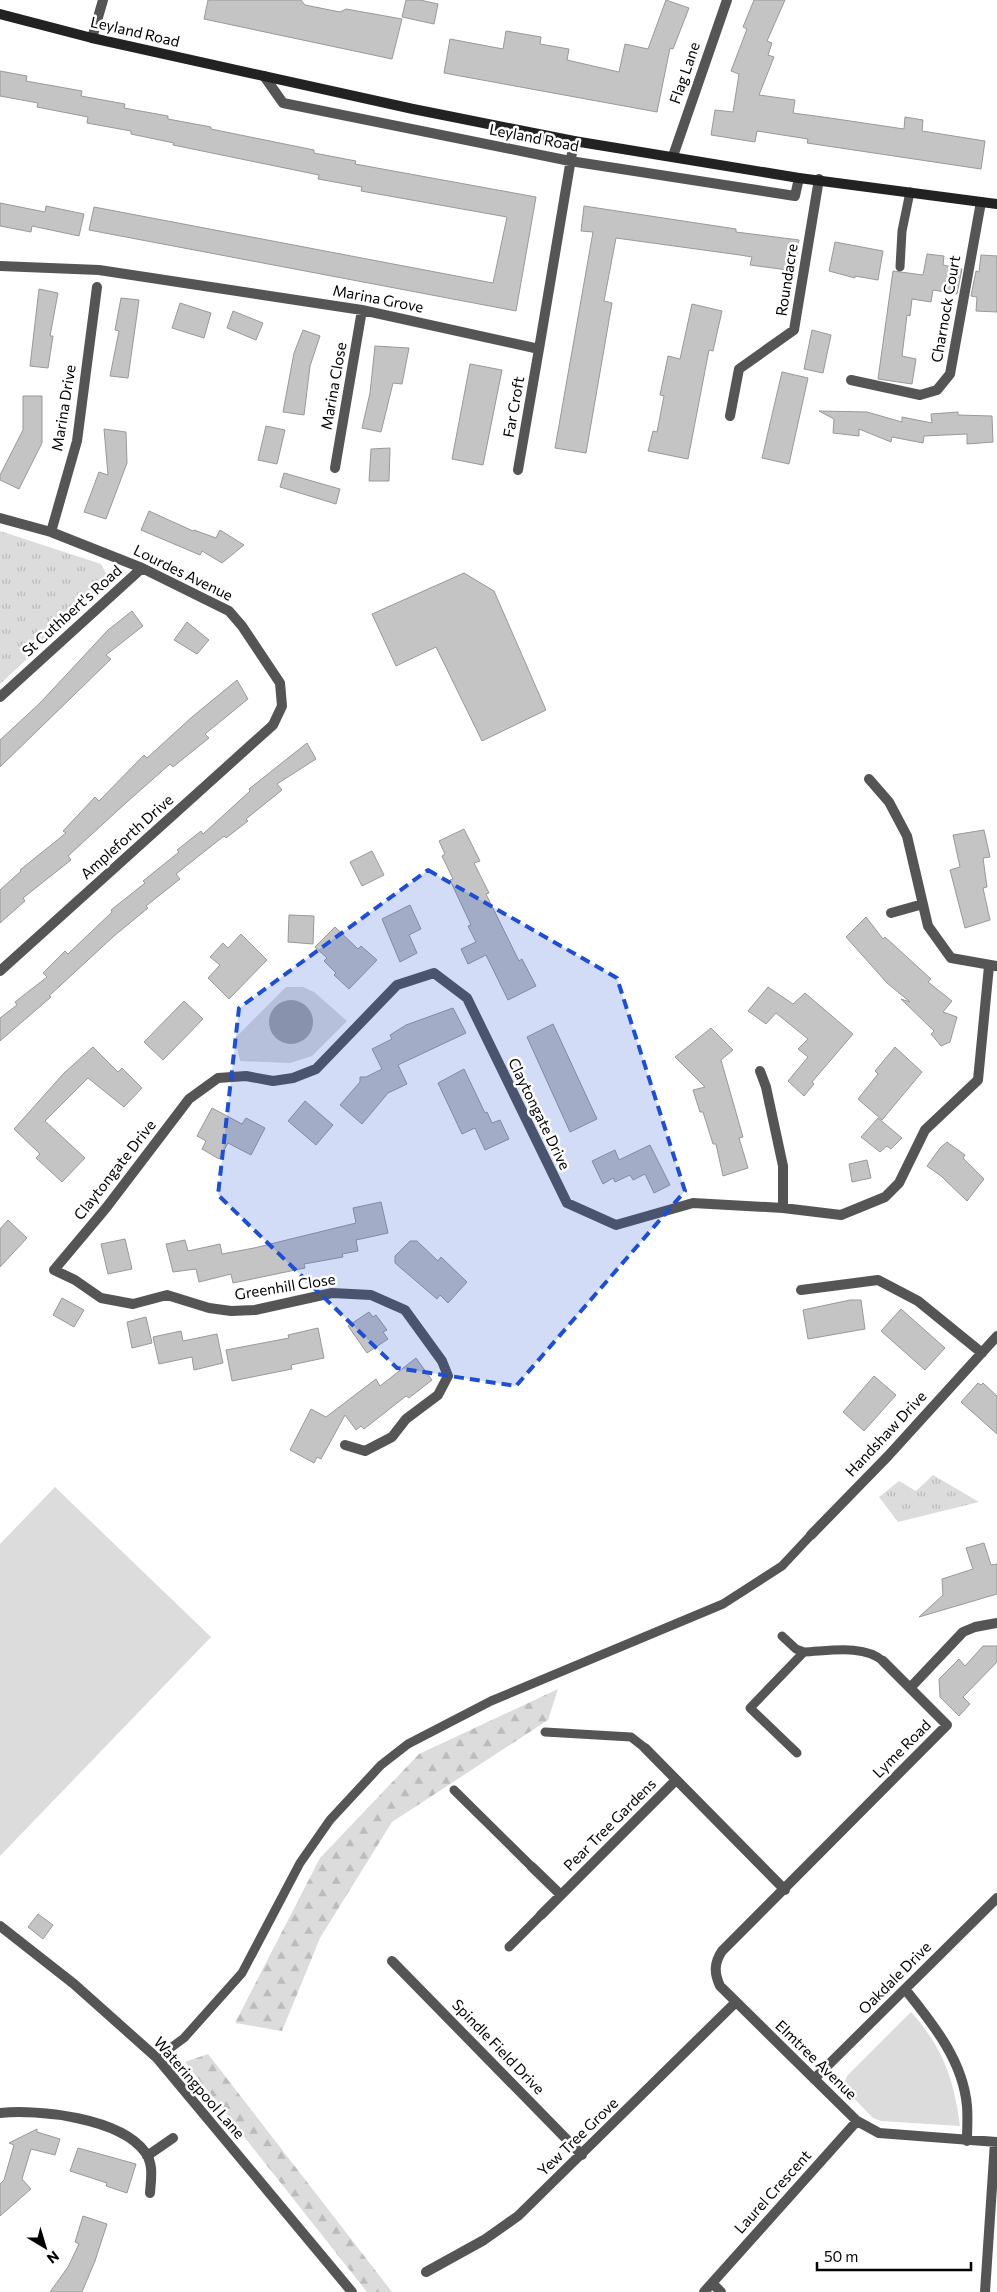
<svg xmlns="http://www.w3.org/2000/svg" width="997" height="2292" font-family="Commissioner,sans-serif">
<defs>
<pattern id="forest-firs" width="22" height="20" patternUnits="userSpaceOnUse" patternTransform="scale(1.25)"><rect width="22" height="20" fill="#dcdcdc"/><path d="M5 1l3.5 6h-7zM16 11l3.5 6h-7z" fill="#bbb"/></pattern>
<pattern id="park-tufts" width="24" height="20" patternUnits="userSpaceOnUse" patternTransform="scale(1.25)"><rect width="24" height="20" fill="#dcdcdc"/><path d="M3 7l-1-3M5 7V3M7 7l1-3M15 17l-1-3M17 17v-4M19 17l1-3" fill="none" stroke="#bbb"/></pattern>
</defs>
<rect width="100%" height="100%" fill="#fff"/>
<!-- green -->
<path fill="#dcdcdc" d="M286 987H303L314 992 347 1021 312 1056 290 1063 240 1061 235 1038Z
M55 1487 211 1637 0 1856V1544Z
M911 2012C943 2048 954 2079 960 2126L881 2121 873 2118 843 2087 847 2076Z"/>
<!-- forest -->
<path fill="url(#forest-firs)" d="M558 1689 548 1720 392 1822 320 1938 282 2031 235 2023 320 1858 419 1754Z
M208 2054 392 2292H367L185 2062Z"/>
<!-- park -->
<path fill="url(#park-tufts)" d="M0 531 101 564 107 575 104 588 0 684Z
M933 1475 979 1502 898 1522 879 1497 899 1481 916 1491Z"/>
<!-- water -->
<path fill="#a3a3a3" d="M269 1022a22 22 0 1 1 44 0a22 22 0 1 1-44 0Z"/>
<!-- building -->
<path fill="#c4c4c4" stroke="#999" d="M208 0H301L305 5 340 12 346 9 402 19 392 59 204 19Z
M406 0H420L438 4 434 24 402 17Z
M666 0 689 8 673 49 670 48 657 112 444 73 450 39 503 49 506 31 541 37 540 44 569 49 567 60 619 72 625 44 648 49Z
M754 0H785L767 41 772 43 768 55 774 57 759 95 795 100 793 113 830 118 904 129 905 117 923 120 922 131 985 141 981 169 807 143 808 139 757 131 755 142 711 135 715 110 733 112 739 74 731 71 747 29 743 27Z
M0 71 27 76 26 81 82 91 81 96 125 104 124 108 168 116V119L211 127V129L314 150V153L356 161 355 164 536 197 516 311 89 230 94 207 493 283 507 217 361 191 362 187 318 179 319 175 173 145 174 143 131 134V131L87 123 88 117 37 107 38 103 0 96Z
M0 203 45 212 46 206 84 214 79 236 32 226 31 232 0 226Z
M584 206 736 229V232L799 240 795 271 750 265 752 257 740 255 616 238 604 301 612 303 586 453 555 448 593 232 581 231Z
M835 242 883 251 878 280 855 276V278L829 271Z
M927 254 944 256 943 265 962 269 957 294 933 290 931 302 912 299 910 316 907 315 902 356 916 359 912 384 878 379 893 271 923 275Z
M981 255 997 256V312L976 311 977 297 971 296 976 271 979 272Z
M39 289 58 293 50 336H53L48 368 30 366Z
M121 298 139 300 128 378 110 376 119 331 115 330Z
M180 303 211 313 204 338 172 328Z
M692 304 722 311 713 351 709 350 688 459 648 451 653 431 657 432 664 396 660 395 668 356 680 359Z
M233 311 263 323 256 340 227 328Z
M303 330 320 336 310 366 304 415 283 412 294 353Z
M812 330 831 335 823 373 804 369Z
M375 346 409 348 402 384 393 383 381 432 362 428 370 393Z
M470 364 502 370 483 465 452 459Z
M782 372 808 378 789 464 762 458Z
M23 396H42V443L19 489 0 480V475L23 430Z
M819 411 867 412 902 422V417L932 423 931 414 958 412V415L992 416 993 442 967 444V434L924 436 923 443 892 437 891 442 859 429V436L833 433 834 419Z
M266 426 285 430 277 464 258 460Z
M104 429 126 432 127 463 106 519 84 512 99 472 108 475Z
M390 448 389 481H369L371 449Z
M284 473 340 489 336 504 280 487Z
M149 511 193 531 194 530 216 538 220 530 244 545 222 563 202 551 200 555 141 530Z
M464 573 494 591 546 710 482 741 436 647 396 666 372 614Z
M132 611 143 626 106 655 111 659 0 767V740L40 703 108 630Z
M187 622 209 640 197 654 174 640Z
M237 680 248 699 205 734 209 738 173 767 170 764 127 802 68 856 71 860 23 898 25 901 0 923V890L21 871 20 870 66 833 63 831 95 797 99 801 144 755 147 758 192 717Z
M307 743 316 759 277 784 282 790 246 819 248 821 226 838 224 836 176 874 180 879 146 906 148 908 114 936 49 996 51 997 0 1041V1018L17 1005 15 1002 47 977 43 973 65 951 68 954 112 912 111 910 145 883 143 881 179 852 177 850 201 831 203 834 250 791 249 789Z
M464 829 480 861 474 863 489 893 486 894 519 961 522 959 536 986 508 1000 486 955 468 964 461 949 476 942 468 926 471 925 450 880 453 879 442 856 445 854 439 841Z
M984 830 990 857 983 858 987 887 983 888 990 920 965 928 950 870 960 867 953 835Z
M372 851 384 875 362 886 350 862Z
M410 905 421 929 409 935 417 953 400 962 382 919Z
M289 915 314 916 313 944 288 942Z
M866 917 883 939 885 937 931 979 928 982 952 1001 943 1012 957 1017 950 1042 941 1046 931 1034 934 1031 901 999 910 1002 887 983 846 937Z
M335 927 358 949 361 946 377 960 349 989 334 975 336 973 324 961 327 958 315 947Z
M241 934 267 960 229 999 208 978 220 965 210 957 223 943 228 948Z
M768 987 793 1004 805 993 853 1034 812 1082 814 1084 804 1096 788 1081 808 1057 798 1049 808 1039 776 1013 766 1024 748 1011Z
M184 1001 203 1019 163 1060 144 1042Z
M453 1008 466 1033 398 1065 407 1084 388 1093 362 1124 340 1105 360 1082V1077H366L382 1069 372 1049 392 1039 390 1035 406 1025Z
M553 1024 597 1119 570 1132 527 1037Z
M711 1028 733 1050 721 1060 743 1137 739 1138 748 1168 723 1176 716 1144H713L703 1112H700L693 1090 705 1087 675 1057Z
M93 1047 118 1072 122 1068 142 1088 124 1107 88 1078 45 1121 85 1158 62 1182 36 1158 40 1154 14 1129 64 1073Z
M895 1047 922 1072 882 1120 858 1099 878 1074 875 1071Z
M464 1069 485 1113 487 1112 492 1123 500 1120 509 1139 485 1150 475 1128 462 1134 438 1083Z
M305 1101 333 1125 316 1145 288 1121Z
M212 1108 242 1124 246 1118 265 1128 251 1155 228 1143 219 1159 202 1149 206 1141 197 1136Z
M878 1118 902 1138 891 1149 887 1146 880 1152 861 1137Z
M947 1142 965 1155 963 1158 984 1179 967 1201 941 1176 927 1166 940 1148Z
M650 1145 670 1185 654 1193 645 1174 633 1180 630 1175 615 1182 613 1178 603 1184 592 1161 615 1150 619 1160Z
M867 1160 871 1178 852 1182 849 1164Z
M381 1202 388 1233 356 1240 358 1251 342 1254 343 1257 304 1264 305 1268 233 1283 231 1274 199 1282 196 1269 173 1272 166 1244 185 1240 188 1251 220 1244 222 1254 254 1248 356 1223 353 1208Z
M8 1220 27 1238 0 1267V1229Z
M125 1239 132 1269 108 1274 101 1244Z
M410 1241H417L438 1261 441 1257 467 1282 448 1303 440 1295 437 1299 395 1263V1256Z
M62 1298 84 1310 74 1327 53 1315Z
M850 1300H861L865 1329 808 1339 803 1310Z
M901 1309 945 1348 925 1370 881 1331Z
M369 1312 373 1317 376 1315 387 1330 383 1332 388 1339 367 1353 348 1326Z
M146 1317 152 1343 132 1348 127 1322Z
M318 1328 324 1358 291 1365 292 1369 232 1381 226 1350 289 1338 288 1335Z
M181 1331 183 1341 217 1334 223 1363 194 1370 192 1357 159 1364 153 1337Z
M416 1358 432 1380 409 1398 406 1396 364 1429 361 1426 356 1430 345 1415 321 1459 317 1457 314 1463 290 1450 311 1409 326 1417 376 1379 380 1386Z
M874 1376 896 1395 864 1431 843 1412Z
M978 1383 981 1385 983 1383 997 1396V1434L961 1402Z
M984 1543 991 1565 997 1564V1594L919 1617 943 1595 942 1579 973 1569 966 1548Z
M983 1646H997V1662L963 1697 970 1704 959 1716 940 1697 939 1679 959 1659 965 1666Z
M38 1914 53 1925 43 1939 28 1927Z
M37 2129V2132L60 2139 55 2155 31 2149 22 2179 31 2189 0 2216V2184L4 2180 14 2145 9 2143Z
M78 2148 136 2164 127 2193 106 2186 107 2183 70 2171Z
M83 2216 107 2224 95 2261 82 2292H50L68 2267 79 2244 75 2242Z"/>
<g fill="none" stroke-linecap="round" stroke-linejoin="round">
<!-- service -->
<path stroke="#555" stroke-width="9" d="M900 267 902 231 910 192
M782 1636 796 1649 804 1652C829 1651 864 1644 883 1661
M545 1732 631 1737 645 1748
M797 1753 750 1708 804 1652
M454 1790 532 1867
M509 1947 541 1915
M157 2058 184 2038 242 1973 300 1863 330 1820 381 1765 408 1744 491 1701 723 1604 782 1566 811 1535"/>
<!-- minor -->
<path stroke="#555" stroke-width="10" d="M92 38 103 0
M264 76 283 103 570 161 795 196 799 178
M673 156 727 0
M0 266 99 270 362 310 539 349 574 141
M851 380 920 395 937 390 950 374 981 202
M730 416 739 369 794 330 819 179
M335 468 362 310
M518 470 539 349
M0 518 51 532 142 568 229 611 242 626 280 683 282 706 273 725 0 971
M51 532 77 441 97 287
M0 697 142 568
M869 779 889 802 907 836 928 926 951 958 997 966
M891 913 923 904
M760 1071 766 1087 783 1166V1208
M801 1290 878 1280 918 1301 982 1353
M345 1445 365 1451 392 1437 406 1419 438 1395 448 1376 442 1361 405 1310 371 1295 332 1293 255 1310 231 1311 209 1308 167 1295 133 1304 101 1298 75 1280 54 1270 106 1208 189 1099 218 1078 246 1076 273 1081 293 1078 316 1069 397 985 434 973 467 998 567 1203 616 1225 693 1203 783 1208 841 1215 885 1197 899 1183 925 1130 978 1080 989 966
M811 1535 888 1456 997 1336
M883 1661 947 1725 722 1951C714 1963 714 1973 720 1986L857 2121 879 2133 997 2142
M910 1688 963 1632 975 1627 997 1623
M645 1748 785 1890
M532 1867 561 1895
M541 1915 676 1780
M0 1926 74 1984 157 2058 352 2292
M392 1961 582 2155
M905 1989C932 2023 963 2060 967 2106 968 2117 967 2129 967 2141
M814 2079 997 1898
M0 2113C39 2109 120 2118 145 2152 154 2164 151 2179 150 2193
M147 2156 173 2138
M426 2272 484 2240 518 2216 736 2002
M712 2283 721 2292
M704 2292 857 2121
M985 2292 995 2142"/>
<!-- secondary -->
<path stroke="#222" stroke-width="10" d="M0 14 92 38 413 109 574 141 799 178 997 204"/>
</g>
<!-- marked area -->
<path fill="#1d4ed8" fill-opacity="0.2" stroke="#1d4ed8" stroke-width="4" stroke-dasharray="10 6" stroke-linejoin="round" d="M428 870 617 978 685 1191 516 1386 397 1368 218 1195 239 1008Z"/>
<g text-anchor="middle" stroke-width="5" stroke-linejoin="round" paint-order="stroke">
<!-- street labels -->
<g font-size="15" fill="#000" stroke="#fff">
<text transform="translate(135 32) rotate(13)" y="5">Leyland Road</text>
<text transform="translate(685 73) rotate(-71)" y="5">Flag Lane</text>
<text transform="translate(534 138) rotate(11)" y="5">Leyland Road</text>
<text transform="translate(787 280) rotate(-81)" y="5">Roundacre</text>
<text transform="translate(378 299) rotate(11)" y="5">Marina Grove</text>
<text transform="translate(946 309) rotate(-80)" y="5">Charnock Court</text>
<text transform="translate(334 386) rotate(-80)" y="5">Marina Close</text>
<text transform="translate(514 407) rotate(-80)" y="5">Far Croft</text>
<text transform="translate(64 408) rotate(-81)" y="5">Marina Drive</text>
<text transform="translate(183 573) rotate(26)" y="5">Lourdes Avenue</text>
<text transform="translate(72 611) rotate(-42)" y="5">St Cuthbert's Road</text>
<text transform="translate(127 837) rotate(-42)" y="5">Ampleforth Drive</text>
<text transform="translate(539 1114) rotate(64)" y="5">Claytongate Drive</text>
<text transform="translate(115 1170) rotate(-52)" y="5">Claytongate Drive</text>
<text transform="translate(285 1287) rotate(-9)" y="5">Greenhill Close</text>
<text transform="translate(886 1434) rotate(-47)" y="5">Handshaw Drive</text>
<text transform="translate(902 1749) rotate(-45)" y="5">Lyme Road</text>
<text transform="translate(610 1825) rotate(-45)" y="5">Pear Tree Gardens</text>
<text transform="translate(895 1978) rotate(-45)" y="5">Oakdale Drive</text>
<text transform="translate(498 2047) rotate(46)" y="5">Spindle Field Drive</text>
<text transform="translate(816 2060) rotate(44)" y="5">Elmtree Avenue</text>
<text transform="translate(199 2088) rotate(49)" y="5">Wateringpool Lane</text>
<text transform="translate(578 2137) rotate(-44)" y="5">Yew Tree Grove</text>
<text transform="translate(773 2192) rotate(-48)" y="5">Laurel Crescent</text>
</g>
</g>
<!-- north arrow -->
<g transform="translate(45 2247) rotate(142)" stroke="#ffffff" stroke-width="4" paint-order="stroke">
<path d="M0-4L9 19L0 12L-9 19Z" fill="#000000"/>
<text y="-8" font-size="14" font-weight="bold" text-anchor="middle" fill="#000000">N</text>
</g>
<!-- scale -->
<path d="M817 2262v8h154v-8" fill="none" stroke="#000000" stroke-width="2.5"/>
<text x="824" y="2262" font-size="15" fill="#000000" stroke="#ffffff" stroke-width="4" paint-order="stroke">50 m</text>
</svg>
